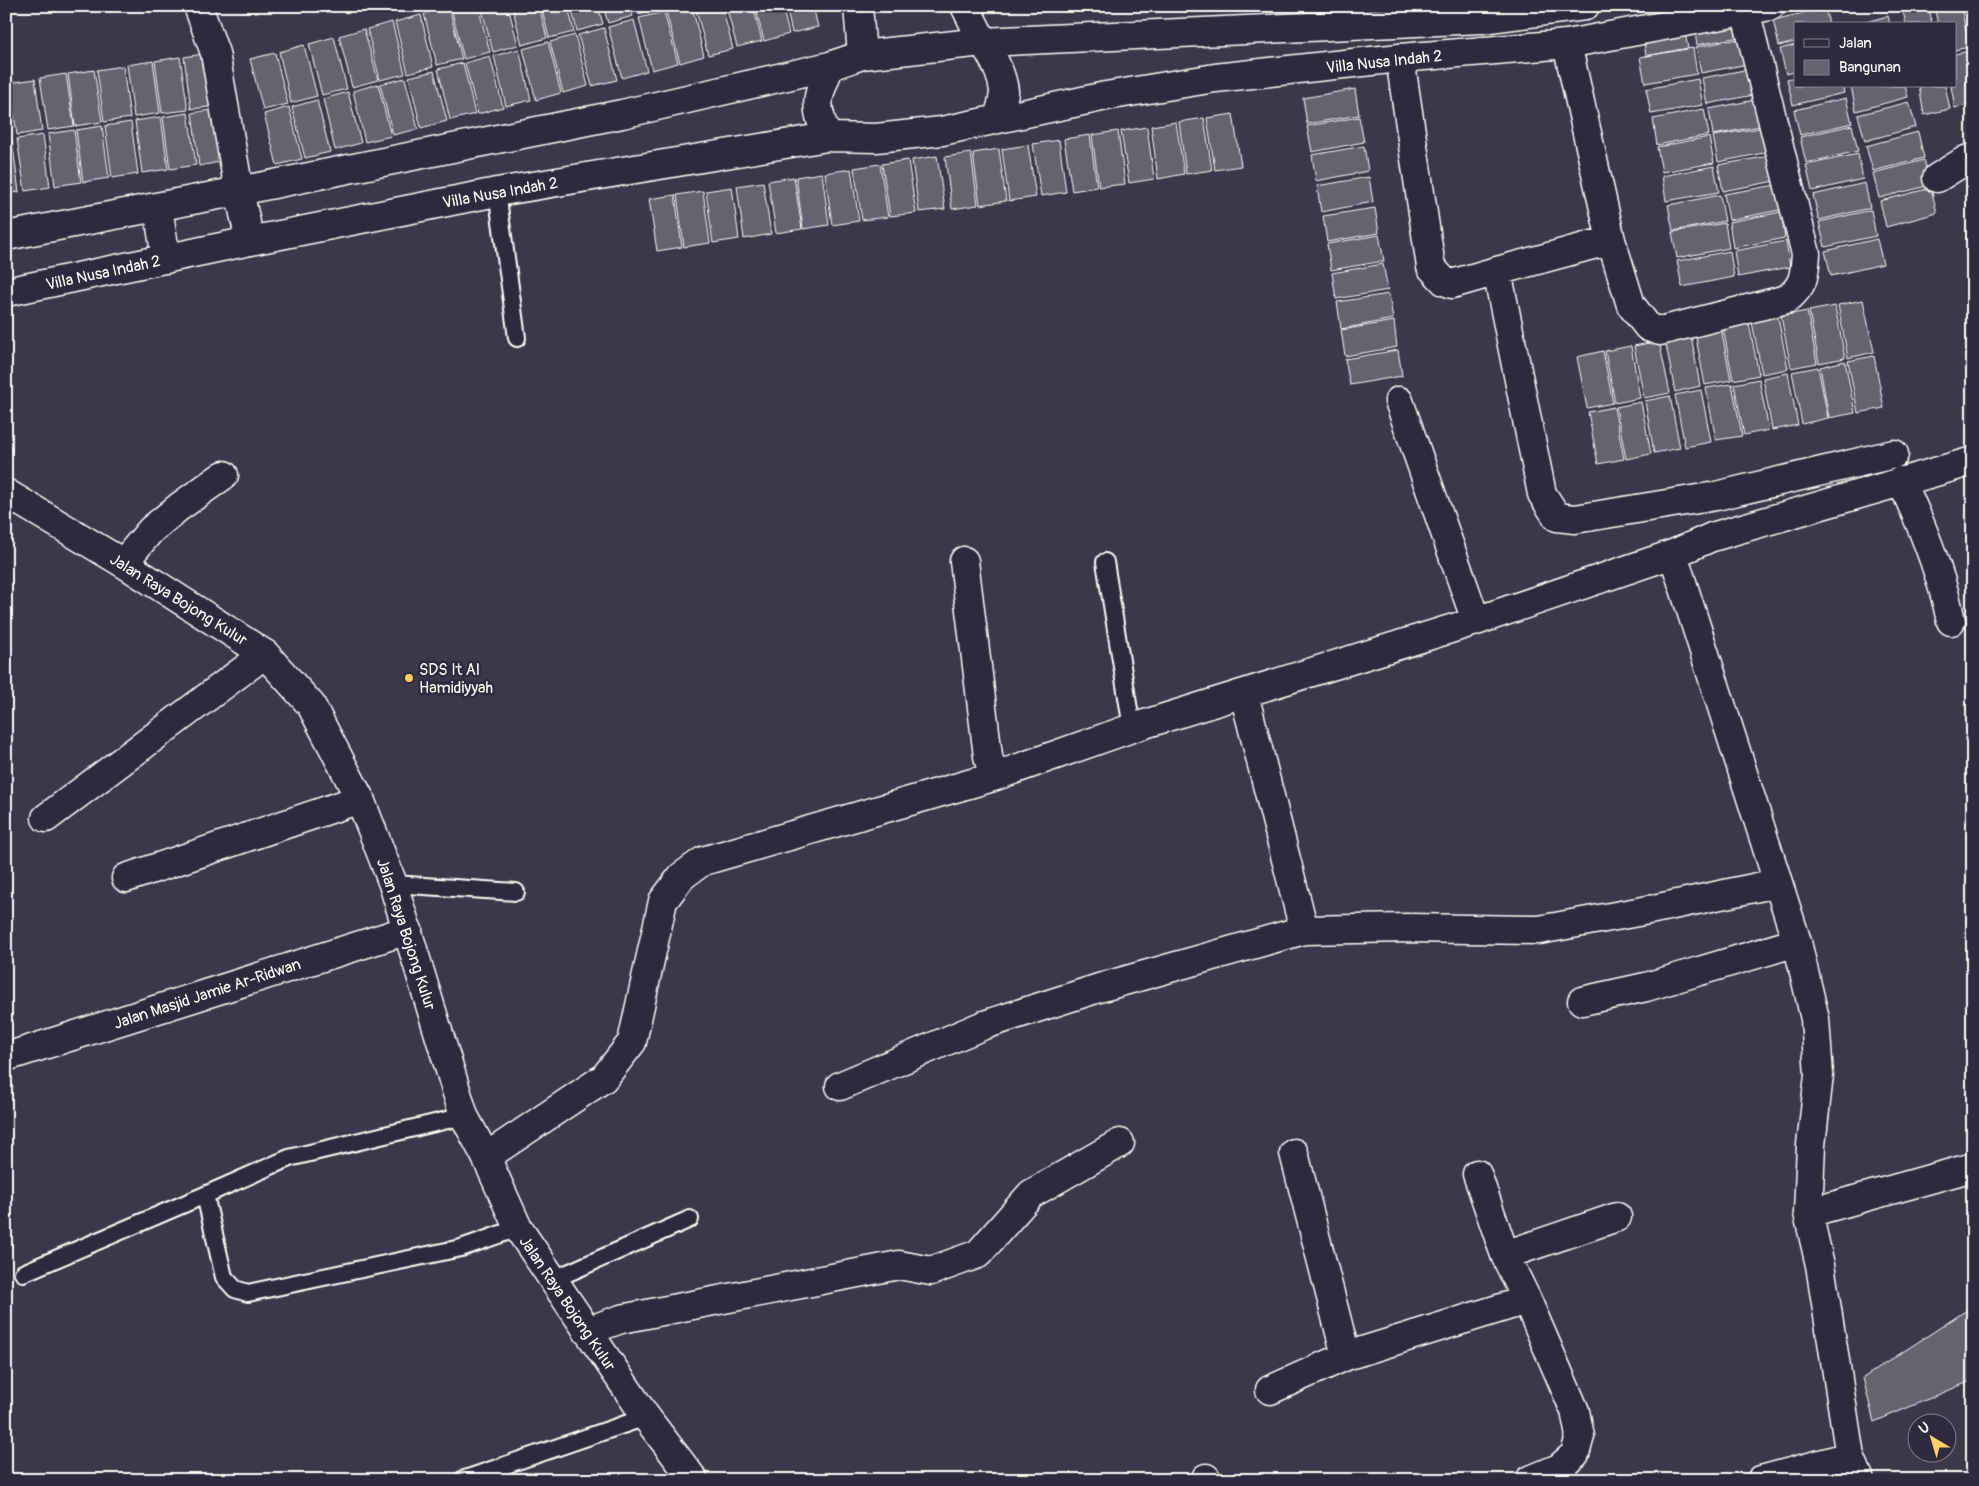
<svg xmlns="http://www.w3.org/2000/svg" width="1979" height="1486" font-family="Pangolin,sans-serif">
<rect width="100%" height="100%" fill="#3c3749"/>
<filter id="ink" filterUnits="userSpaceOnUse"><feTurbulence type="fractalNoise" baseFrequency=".02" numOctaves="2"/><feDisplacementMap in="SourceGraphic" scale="10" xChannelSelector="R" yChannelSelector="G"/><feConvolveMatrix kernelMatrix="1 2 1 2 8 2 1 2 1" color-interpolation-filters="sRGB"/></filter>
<g filter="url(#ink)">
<!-- building -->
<path fill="#666270" stroke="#fff" d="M456 6H478L490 52 464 59 451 8Z
M481 6H508L518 45 493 52Z
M512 6H539L547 38 522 45Z
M541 6H568L574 32 549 38Z
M571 6H598L603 24 577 31Z
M603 6H631L633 16 608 23Z
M636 6H663V8L638 14Z
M687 6H692L704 56 680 63 666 12Z
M695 6H722L733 49 708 55Z
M726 6H753L762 41 737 47Z
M755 6H782L789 34 764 41Z
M786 6H813L818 27 792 33Z
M1911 6H1929L1932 24H1906L1902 8Z
M1934 6H1961L1969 47 1955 50V24H1938Z
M1967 6H1973V40Z
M449 7 462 59 437 65 424 14Z
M1825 8 1829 24H1795V42L1779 46 1773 20Z
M664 12 678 63 652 70 639 18Z
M1740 13 1744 36 1697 45 1693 22Z
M421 15 433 67 408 73 395 22Z
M1888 16 1890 24H1858Z
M634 20 647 71 622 78 608 27Z
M392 22 405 74 380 80 367 29Z
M604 28 617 80 592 86 578 35Z
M1684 28 1688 48 1646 56 1643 35Z
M364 29 378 80 352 87 339 36Z
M575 35 588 86 563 93 550 42Z
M334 37 347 89 322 95 309 44Z
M1749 37 1753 63 1701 73 1696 47Z
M548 42 561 93 536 100 523 49Z
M304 45 317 96 291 103 279 52Z
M1795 45V72L1786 74 1780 49Z
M1693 48 1697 74 1645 83 1640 57Z
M519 49 531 100 506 106 494 56Z
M1970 51 1973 65V104L1955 108 1951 86H1955V54Z
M210 53 217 106 191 109 184 57Z
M275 53 288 104 263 110 250 59Z
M490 56 503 107 478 114 465 63Z
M180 57 188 110 162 113 155 61Z
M153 61 160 113 134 117 127 65Z
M463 63 475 114 450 120 438 69Z
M123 66 130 118 104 122 97 70Z
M1755 68 1759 94 1707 104 1702 78Z
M94 70 102 122 75 126 68 74Z
M434 71 447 121 421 128 409 77Z
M66 74 74 126 48 130 40 78Z
M1795 77V86H1843L1844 93 1793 105 1787 79Z
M405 78 418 129 393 135 380 84Z
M35 79 42 131 17 135 9 83Z
M1698 79 1703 105 1651 114 1646 89Z
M378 84 391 136 365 142 353 91Z
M1851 86H1905L1908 97 1856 111Z
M1919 86H1945L1950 109 1924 115Z
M1355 89 1359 115 1307 124 1303 98Z
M348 92 361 143 335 150 323 99Z
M1846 98 1852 123 1800 135 1794 110Z
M6 99 12 136 6 137Z
M1760 99 1765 125 1713 135 1709 109Z
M317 100 330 152 305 158 292 107Z
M1909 102 1916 127 1865 141 1858 115Z
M289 107 302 159 277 165 264 114Z
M217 109 225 161 199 166 192 113Z
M1704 109 1709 135 1657 145 1653 119Z
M188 113 196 165 170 169 163 117Z
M1233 114 1241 166 1215 170 1207 118Z
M161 117 168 169 142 173 135 121Z
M1359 117 1364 142 1312 152 1307 126Z
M1204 118 1212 170 1186 174 1179 122Z
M131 122 138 174 112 178 105 126Z
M1176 122 1184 174 1158 179 1151 126Z
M1852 125 1858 151 1806 163 1800 137Z
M102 126 109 178 83 182 76 130Z
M1147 127 1154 179 1129 183 1121 131Z
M1765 127 1769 152 1718 162 1713 136Z
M74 130 81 182 55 186 48 134Z
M1118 131 1125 184 1099 187 1092 135Z
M1918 132 1924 158 1873 171 1866 146Z
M43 135 50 187 25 191 17 139Z
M1090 135 1097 187 1072 191 1064 139Z
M1709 137 1714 163 1662 172 1657 147Z
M12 140 19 192 6 194V141Z
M1059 140 1066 192 1041 196 1033 144Z
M1028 145 1036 197 1009 201 1002 149Z
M1364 146 1368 171 1316 181 1312 155Z
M999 149 1006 201 980 205 973 153Z
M971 153 978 205 952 209 945 157Z
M1858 154 1863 179 1812 191 1806 165Z
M937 156 945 209 919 212 912 160Z
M1770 156 1775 181 1723 191 1718 165Z
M908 160 916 213 890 216 882 164Z
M1924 160 1931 185 1879 198 1873 173Z
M880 164 888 217 862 220 854 168Z
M1714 166 1719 192 1666 201 1662 176Z
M851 169 859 221 832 225 825 173Z
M822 173 829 225 803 229 796 177Z
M794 177 802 229 776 233 768 181Z
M1369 177 1373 202 1321 212 1317 186Z
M763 182 771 234 744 239 737 186Z
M1865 183 1870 208 1819 220 1813 195Z
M1776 185 1780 210 1729 220 1724 194Z
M732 187 739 239 713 243 706 191Z
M1931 188 1937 213 1886 227 1880 201Z
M703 191 710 243 684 247 677 195Z
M675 195 682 247 657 251 649 199Z
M1720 195 1725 221 1673 231 1668 205Z
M1375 208 1379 233 1327 242 1323 216Z
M1871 210 1876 236 1825 247 1819 222Z
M1781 212 1785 238 1733 248 1729 222Z
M1725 223 1729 248 1677 258 1672 232Z
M1379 235 1384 261 1331 270 1327 244Z
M1877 239 1883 264 1831 276 1825 251Z
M1786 241 1790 267 1738 277 1734 251Z
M1730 251 1734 277 1682 287 1677 261Z
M1383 264 1388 290 1336 299 1332 273Z
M1389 294 1393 319 1341 329 1337 302Z
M1863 300 1874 352 1848 358 1838 305Z
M1835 306 1845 358 1819 363 1809 311Z
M1807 311 1817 363 1791 368 1781 316Z
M1778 317 1788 369 1762 374 1752 322Z
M1394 321 1397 347 1345 356 1341 330Z
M1749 323 1759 375 1733 380 1723 328Z
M1721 328 1731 380 1705 385 1695 333Z
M1691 335 1700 386 1675 392 1665 339Z
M1659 341 1670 393 1644 398 1634 346Z
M1631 346 1640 398 1615 403 1605 351Z
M1398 350 1402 376 1350 385 1345 359Z
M1603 351 1613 403 1587 408 1577 357Z
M1874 356 1884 408 1858 413 1848 361Z
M1845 361 1855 413 1829 418 1820 367Z
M1818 367 1828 418 1802 424 1792 372Z
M1788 373 1798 425 1772 430 1763 378Z
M1759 379 1769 430 1744 435 1734 384Z
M1732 384 1742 436 1716 440 1706 388Z
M1701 390 1711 442 1685 447 1675 395Z
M1670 396 1680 448 1654 453 1645 401Z
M1641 402 1651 454 1626 459 1616 407Z
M1614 407 1624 459 1598 464 1588 412Z
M1973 1306V1380L1874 1422 1863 1378Z"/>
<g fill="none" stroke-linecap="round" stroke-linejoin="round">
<defs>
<path id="service" d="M497 192 517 338
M1105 562 1132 728
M393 884 516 892
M205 1195 289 1158 464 1116
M23 1273 205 1195 224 1277 235 1289 248 1293 461 1248 518 1228
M552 1280 690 1219
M462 1480 646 1417"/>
<path id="minor" d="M198 6 215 53 239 191 250 241
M1567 44 1611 240 1631 305 1648 327 1660 331 1787 299C1805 284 1804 276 1806 254L1744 6
M1400 58 1431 267 1444 281 1452 284 1497 271
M1937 178 1966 160 1973 158
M1611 240 1497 271 1542 494 1557 517 1575 519 1716 496 1894 454
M1399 401 1476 621
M1901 481C1923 527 1941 572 1951 621
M1673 554 1797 942 1815 1019 1819 1075 1811 1145 1808 1213 1820 1265 1850 1456 1860 1480
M964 561 988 756 993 777
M123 563 151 530 179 507 224 475
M46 818 265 654
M126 878 360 799
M1304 930 1408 928 1539 930 1654 909 1777 883
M1582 1001 1646 987 1797 942
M6 1057 408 930
M840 1086 984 1025 1099 988 1304 930 1244 694
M1294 1153 1346 1356
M486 1157 604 1078 632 1042 663 901 682 876 703 861 993 777 1132 728 1476 621 1673 554 1712 537 1973 461
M1477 1174 1505 1255 1527 1300 1575 1411 1580 1436 1575 1454 1559 1468 1530 1480
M1808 1213 1973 1167
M1505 1255 1617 1217
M587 1331 621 1319 899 1265 931 1271 978 1254 1031 1194 1120 1143
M1270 1390 1346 1356 1527 1300
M1206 1478V1480
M1761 1480 1850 1456"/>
<path id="tertiary" d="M858 6 862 55
M965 6 983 42"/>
<path id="secondary" d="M983 42C993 57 1002 73 1004 91 1004 99 1000 110 998 119
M827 137C814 104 816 99 830 66
M158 207 166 259
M6 236 239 191 622 114 830 66 862 55 983 42 1482 19 1585 6
M6 292 250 241 497 192 827 137 876 138 942 131 1106 96 1215 78 1400 58 1567 44 1770 6
M6 493 123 563 265 654 311 705 360 799 393 884 464 1116 486 1157 518 1228 646 1417 694 1480"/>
</defs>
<!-- service casing -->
<use href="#service" stroke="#fff" stroke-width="20"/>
<!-- minor casing -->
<use href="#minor" stroke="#fff" stroke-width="31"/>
<!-- tertiary casing -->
<use href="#tertiary" stroke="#fff" stroke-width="31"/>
<!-- secondary casing -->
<use href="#secondary" stroke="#fff" stroke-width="31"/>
<!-- service -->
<use href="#service" stroke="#2f2a3d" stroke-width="16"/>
<!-- minor -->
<use href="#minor" stroke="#2f2a3d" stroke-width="28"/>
<!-- tertiary -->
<use href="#tertiary" stroke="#2f2a3d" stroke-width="28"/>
<!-- secondary -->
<use href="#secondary" stroke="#2f2a3d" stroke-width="28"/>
</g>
</g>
<!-- markers -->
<circle fill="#ffd166" stroke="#2f2a3d" stroke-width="2" cx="409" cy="678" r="5"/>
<g text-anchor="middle" stroke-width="5" stroke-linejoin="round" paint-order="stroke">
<!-- street labels -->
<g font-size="16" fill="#fff" stroke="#2f2a3d">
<text transform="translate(1384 61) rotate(-6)" y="6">Villa Nusa Indah 2</text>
<text transform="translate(500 192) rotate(-10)" y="6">Villa Nusa Indah 2</text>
<text transform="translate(103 272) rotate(-12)" y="6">Villa Nusa Indah 2</text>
<text transform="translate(179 599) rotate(32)" y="6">Jalan Raya Bojong Kulur</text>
<text transform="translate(407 934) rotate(72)" y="6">Jalan Raya Bojong Kulur</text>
<text transform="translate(207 993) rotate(-18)" y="6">Jalan Masjid Jamie Ar-Ridwan</text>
<text transform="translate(568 1303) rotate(56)" y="6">Jalan Raya Bojong Kulur</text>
</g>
<!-- poi labels -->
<g font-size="16" fill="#fff" stroke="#2f2a3d" text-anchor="start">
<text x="419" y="675">SDS It Al<tspan x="419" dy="18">Hamidiyyah</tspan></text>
</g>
</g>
<!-- margin -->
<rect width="1979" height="1486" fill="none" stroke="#2f2a3d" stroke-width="25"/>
<rect x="12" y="12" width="1954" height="1461" fill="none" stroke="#fff" stroke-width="2" filter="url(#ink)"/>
<!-- legend -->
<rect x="1794" y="22" width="162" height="65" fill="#2f2a3d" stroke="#827f8b"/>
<rect x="1804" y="39" width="25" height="8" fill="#2f2a3d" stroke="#827f8b"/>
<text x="1839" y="48" font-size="15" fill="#ffffff">Jalan</text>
<rect x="1804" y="60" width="25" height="15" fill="#666270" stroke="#827f8b"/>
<text x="1839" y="72" font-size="15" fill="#ffffff">Bangunan</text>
<!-- north arrow -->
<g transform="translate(1932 1438) rotate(322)"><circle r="24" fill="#2f2a3d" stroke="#827f8b"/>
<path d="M0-4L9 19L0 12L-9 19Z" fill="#ffd166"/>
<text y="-8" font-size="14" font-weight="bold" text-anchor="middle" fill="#ffffff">U</text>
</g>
</svg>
